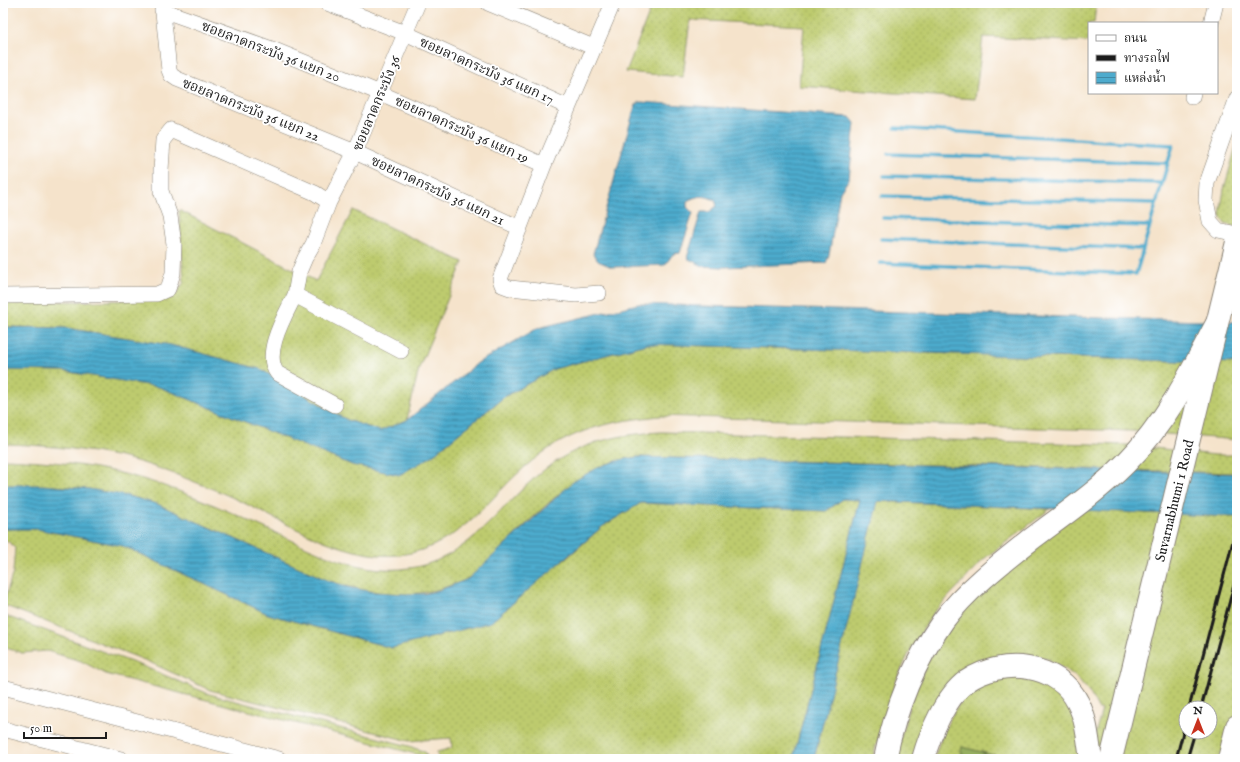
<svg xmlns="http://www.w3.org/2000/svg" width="1240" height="762" font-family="'IM FELL English','Noto Serif Thai',serif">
<defs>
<pattern id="grass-dots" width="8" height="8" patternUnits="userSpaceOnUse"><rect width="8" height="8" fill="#bdcb6e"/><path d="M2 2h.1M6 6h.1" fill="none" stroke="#a2ae5f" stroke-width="1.8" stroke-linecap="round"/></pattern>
<pattern id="forest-firs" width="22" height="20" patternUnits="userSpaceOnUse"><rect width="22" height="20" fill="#96af61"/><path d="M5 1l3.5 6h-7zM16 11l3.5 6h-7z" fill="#7a8e4f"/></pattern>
<pattern id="water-rules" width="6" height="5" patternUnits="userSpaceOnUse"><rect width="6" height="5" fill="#4eabcd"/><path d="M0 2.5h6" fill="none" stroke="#408aa6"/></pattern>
</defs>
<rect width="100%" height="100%" fill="#fff"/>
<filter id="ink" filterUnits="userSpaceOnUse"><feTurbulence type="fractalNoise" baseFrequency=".025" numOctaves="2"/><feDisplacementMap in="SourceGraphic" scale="8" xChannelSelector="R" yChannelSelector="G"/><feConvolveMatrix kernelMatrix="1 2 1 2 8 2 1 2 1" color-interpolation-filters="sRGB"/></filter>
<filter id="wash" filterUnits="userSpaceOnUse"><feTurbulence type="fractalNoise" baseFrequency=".012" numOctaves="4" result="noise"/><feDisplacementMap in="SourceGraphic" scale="16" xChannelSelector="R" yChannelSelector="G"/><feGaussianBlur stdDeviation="0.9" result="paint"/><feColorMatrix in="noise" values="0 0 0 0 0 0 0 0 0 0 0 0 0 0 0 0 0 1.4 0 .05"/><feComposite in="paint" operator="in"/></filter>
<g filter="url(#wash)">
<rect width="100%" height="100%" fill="#f5e3cb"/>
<!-- grass -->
<path fill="url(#grass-dots)" stroke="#6c7445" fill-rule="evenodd" d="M653 3H1096L1094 23H1089V42L983 37 975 99 799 86 804 26 690 20 683 77 626 72Z
M1237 143V227L1225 224 1220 215 1224 189Z
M179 210 316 281 353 210 463 262 419 368 407 420 380 431 347 420 260 369 171 345 66 328 3 327V302L106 301 173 298 184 282Z
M647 344 1237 363V440L1131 431 660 416C614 421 579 427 541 454 492 489 466 547 399 555 341 561 273 514 220 492 190 480 157 466 125 458 85 449 44 445 3 444V370L63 371 159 387 352 465 429 458 504 397 554 369Z
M662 432 1128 445 1215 455H1237V473L638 457C625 459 612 461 600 467 564 483 525 526 495 554 487 562 478 572 468 578 464 582 457 583 451 585 411 601 367 593 327 580L157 504 128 496 89 489 42 485H3V459C61 461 111 467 167 487 206 500 243 518 280 535 320 553 356 572 401 569 473 564 501 498 555 462 589 440 623 434 662 432Z
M843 499 860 500 793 759H438L437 752 452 748 451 738 409 741 210 690 147 661 3 605 13 572 15 548 9 542 3 541V529H37L123 546 268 614 392 648 566 559 603 526 641 503 826 511Z
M877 501 1050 509 985 558 934 612 911 649 896 681 872 759H814Z
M1083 510 1237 517V759H1088L1102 709H1098L1091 695 1074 675 1046 658 1012 654 986 659 961 674 913 759H895L910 703 927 662 951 626 998 573ZM1186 708H1210V732H1186Z
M3 615 145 667 209 694 409 746 425 752 427 757 106 674 81 661 47 651 22 653 3 647Z
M994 677H1038L1074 706 1085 759H1009L962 747 959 759H934C941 736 954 702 975 688 981 684 988 681 994 677Z"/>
<!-- forest -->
<path fill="url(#forest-firs)" stroke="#59663e" d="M962 747 1009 759H959Z"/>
<!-- water -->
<path fill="url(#water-rules)" stroke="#356474" d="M640 102 850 117 855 123 849 179 840 192 829 255 826 263 723 267 703 266 687 258 701 212H709L717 206 715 200C704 195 698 195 687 201V207L693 213 680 253 673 254 665 265 612 267 598 261 593 254 635 106Z
M638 304 1237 322V363L647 344 554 369 504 397 429 458 399 475 352 465 159 387 63 371 3 370V327L66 328 171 345 260 369 347 420 380 431 407 420 479 362 538 328Z
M638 457 1237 474V517L878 501 814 759H793L860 500 843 499 826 511 641 503 603 526 491 622 392 648 268 614 123 546 37 529H3V485H42L89 489 128 496 157 504 327 580 351 588 375 592 405 594H424L440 590 468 579 574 481 601 466 620 460Z"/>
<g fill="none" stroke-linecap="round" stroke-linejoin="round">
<!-- stream -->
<path stroke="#4eabcd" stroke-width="3.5" d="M888 154 1167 163
M884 176 1162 183
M882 196 1156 203
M883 218 1149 226
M881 239 1143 249
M880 263 1136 274 1173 145 895 128"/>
</g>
</g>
<g filter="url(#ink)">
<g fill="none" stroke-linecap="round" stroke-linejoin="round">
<defs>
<path id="minor" d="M162 3 169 70 171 75 177 79 355 152 520 228
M327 3 405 33 568 107
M488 3 593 47
M162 10 272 49 380 93 544 165
M1211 23 1216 3
M1192 97 1193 93
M1237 98 1207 183 1206 200 1210 221 1218 230 1237 234
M599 293 576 295 510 288 502 285 500 279 544 165 613 3
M295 295C286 314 262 353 277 373L335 405
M3 296 157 294 168 289 173 273 174 244 170 216 161 191V170L163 140 171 130 315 193 329 202
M401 351 295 295 299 272 305 258 313 244 329 202 355 152 418 3
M3 687 279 759
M3 729 121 759"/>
<g id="highway">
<path d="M885 759C895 710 914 662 943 621 964 592 1001 563 1029 541 1062 516 1096 493 1125 464 1166 423 1191 373 1217 323"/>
<path d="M923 759C930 734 945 697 967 681 1002 657 1059 663 1078 703 1087 720 1088 741 1091 759"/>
<path id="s1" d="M1111 759 1237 242"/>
<path d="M1229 759 1237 726"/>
</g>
</defs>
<!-- minor casing -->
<use href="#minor" stroke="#888074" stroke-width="16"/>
<!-- highway casing -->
<use href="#highway" stroke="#888074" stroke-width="24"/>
<!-- minor -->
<use href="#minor" stroke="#fff" stroke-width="15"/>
<!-- highway -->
<use href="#highway" stroke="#fff" stroke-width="22"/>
<!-- rail -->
<path stroke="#1c1c1c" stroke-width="3" d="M1189 708 1237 526
M1201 708 1237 574
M1176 759 1186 721
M1187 759 1195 732"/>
</g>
</g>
<g text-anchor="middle" stroke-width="3.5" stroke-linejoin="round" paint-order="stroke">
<!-- street labels -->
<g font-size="14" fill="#1c1c1c" stroke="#fff">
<text transform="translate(271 51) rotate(21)" y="5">ซอยลาดกระบัง 36 แยก 20</text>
<text transform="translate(487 70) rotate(24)" y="5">ซอยลาดกระบัง 36 แยก 17</text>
<text transform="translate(376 103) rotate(-67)" y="5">ซอยลาดกระบัง 36</text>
<text transform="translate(251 109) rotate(22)" y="5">ซอยลาดกระบัง 36 แยก 22</text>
<text transform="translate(462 129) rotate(24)" y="5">ซอยลาดกระบัง 36 แยก 19</text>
<text transform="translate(438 190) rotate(25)" y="5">ซอยลาดกระบัง 36 แยก 21</text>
<text dy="5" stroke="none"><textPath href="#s1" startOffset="266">Suvarnabhumi 1 Road</textPath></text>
</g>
</g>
<!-- margin -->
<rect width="1240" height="762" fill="none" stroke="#fff" stroke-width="16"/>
<!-- legend -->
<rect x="1088" y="22" width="130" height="72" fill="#ffffff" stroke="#a4a4a4"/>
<rect x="1096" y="35" width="20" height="6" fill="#ffffff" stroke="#a4a4a4"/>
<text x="1124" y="42" font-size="12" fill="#1c1c1c">ถนน</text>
<rect x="1096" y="55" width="20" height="6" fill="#1c1c1c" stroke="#a4a4a4"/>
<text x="1124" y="62" font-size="12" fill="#1c1c1c">ทางรถไฟ</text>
<rect x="1096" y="72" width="20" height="12" fill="url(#water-rules)" stroke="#a4a4a4"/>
<text x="1124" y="82" font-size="12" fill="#1c1c1c">แหล่งน้ำ</text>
<!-- north arrow -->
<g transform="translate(1198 720)"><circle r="19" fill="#ffffff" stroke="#a4a4a4"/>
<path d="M0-3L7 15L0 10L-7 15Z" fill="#c8321e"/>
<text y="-6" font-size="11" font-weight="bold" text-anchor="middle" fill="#1c1c1c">N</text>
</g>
<!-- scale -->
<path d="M24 732v6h82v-6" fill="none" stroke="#1c1c1c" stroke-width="2"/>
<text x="30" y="732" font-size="12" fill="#1c1c1c" stroke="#ffffff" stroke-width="3" paint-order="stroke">50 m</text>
</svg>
